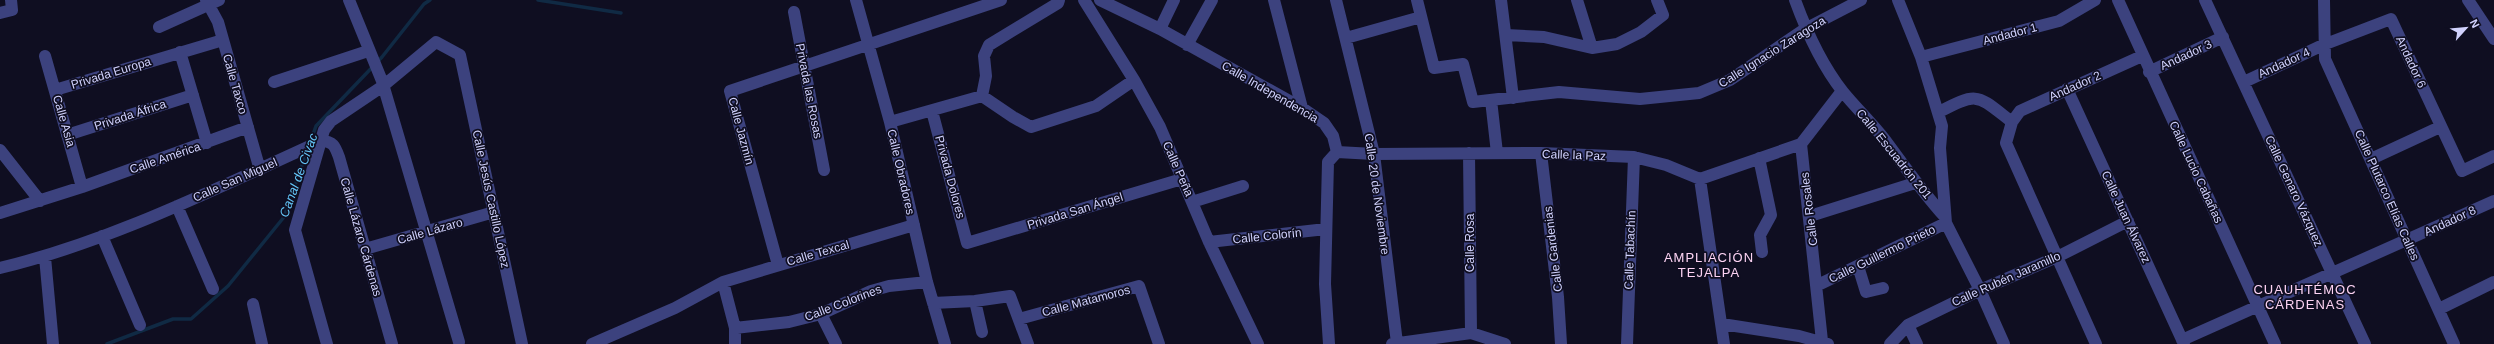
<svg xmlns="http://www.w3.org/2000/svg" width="2494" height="344" font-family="Helvetica,sans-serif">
<rect width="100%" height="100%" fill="#0f0e21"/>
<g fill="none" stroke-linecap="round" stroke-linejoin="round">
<!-- stream -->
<path stroke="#102a44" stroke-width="3.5" d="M538 0 621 13
M310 143 316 126 382 57 424 4 430 0
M107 344 173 319H191L228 286 284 217 307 151"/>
<!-- minor -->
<path stroke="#3c427e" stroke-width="12" d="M206 0 218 22 260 170
M349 0 382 81 459 342
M856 0 890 122 927 282 945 344
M1084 0 1134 80 1160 127 1209 242 1258 344
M1100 0 1160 29 1302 108 1324 123 1333 136 1337 152 1328 162 1325 284 1329 344
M1274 0 1302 108
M1336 0 1374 154 1397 343
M1417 0 1434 68 1463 64 1473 102 1559 92 1640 99 1699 93 1730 80 1805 29 1861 0
M1501 0 1513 98
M1577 0 1592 48
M1795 0C1807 33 1821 64 1843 92 1856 108 1872 123 1885 140 1905 167 1923 193 1945 217
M1898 0 1921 57 1942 126 1940 148 1946 223 1980 290 2004 344
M2118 0 2275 344
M2205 0 2365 344
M2324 0 2325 59 2454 344
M2468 0 2494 39
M794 12 824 170
M0 13 12 10 11 0
M159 27 219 0
M1160 29 1174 0
M1506 35 1544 37 1592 48 1617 44 1641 32 1663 15 1657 0
M1346 38 1421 17
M1187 45 1212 0
M180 52 207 143
M45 56 82 187
M1921 57 2059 21 2095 0
M2149 72 2223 37
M274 82 368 51
M2244 82 2323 45 2391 19 2462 171 2494 156
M2067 89 2184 344
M55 90 223 40
M982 96 1013 117 1031 127 1096 106 1134 80
M982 96 986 76 984 56 989 45 1058 3 1059 0
M1491 100 1497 153
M932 111 967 243 1182 179
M1939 112C1979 91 1977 95 2012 122
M890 122 982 96
M67 135 193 95
M0 150 40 201
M1337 152 1374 154 1541 153 1634 157 1666 165 1700 179 1801 144
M1469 153 1471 333
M1541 153 1558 297 1561 344
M1759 158 1771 215 1760 235 1762 252
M2371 159 2440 127
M1700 179 1724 344
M1192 202 1243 186
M177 206 213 289
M0 213 82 187 248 127
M1810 216 1915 183
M102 236 140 325
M1209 242 1326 229
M365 249 494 212
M45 257 53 344
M778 265 730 91 1001 0
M1858 266 1866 292 1883 288
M0 268C112 241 217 188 321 141 333 141 335 146 339 157L392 344
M723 282 735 328V344
M1818 285 1946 223
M975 301 982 332
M933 303 975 301 1010 296 1028 344
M253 304 262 344
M2439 309 2494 282
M821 314 836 344
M1019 319 1139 286 1159 344
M1722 324 1799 336 1828 344
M1908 325 1917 344
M735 328 789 322 821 314 871 291 889 286 927 282
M2182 340 2494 201
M1822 341 1801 144 1842 91
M327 344 295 230 324 130 331 121 383 86 436 42 460 55 522 344
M592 344 675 308 723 282 914 225
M1392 344 1471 333 1505 344
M1627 344 1634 157
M1890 344 1908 325 1980 290 2057 257 2128 221
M2096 344 2006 143 2012 122 2020 111 2142 56"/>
</g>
<g text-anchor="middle" stroke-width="3.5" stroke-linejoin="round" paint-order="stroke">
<!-- street labels -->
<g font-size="12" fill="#d1d2fd" stroke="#0f0e21">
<text transform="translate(2010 34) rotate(-15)" y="4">Andador 1</text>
<text transform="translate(1772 52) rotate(-32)" y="4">Calle Ignacio Zaragoza</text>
<text transform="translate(2186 55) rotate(-25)" y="4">Andador 3</text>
<text transform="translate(2411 62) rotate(65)" y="4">Andador 6</text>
<text transform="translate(2284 63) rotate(-25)" y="4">Andador 4</text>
<text transform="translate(111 73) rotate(-17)" y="4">Privada Europa</text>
<text transform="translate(235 84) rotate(74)" y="4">Calle Taxco</text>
<text transform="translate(2075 86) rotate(-24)" y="4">Andador 2</text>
<text transform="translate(809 91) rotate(79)" y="4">Privada las Rosas</text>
<text transform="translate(1270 92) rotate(30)" y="4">Calle Independencia</text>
<text transform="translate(130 115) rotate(-18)" y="4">Privada África</text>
<text transform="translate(64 121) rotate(74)" y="4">Calle Asia</text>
<text transform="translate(741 131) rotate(75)" y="4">Calle Jazmín</text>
<text transform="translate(1894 154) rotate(51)" y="4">Calle Escuadrón 201</text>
<text transform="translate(1574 155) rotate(2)" y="4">Calle la Paz</text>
<text transform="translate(165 158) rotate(-19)" y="4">Calle América</text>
<text transform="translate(1178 169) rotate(66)" y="4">Calle Peña</text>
<text transform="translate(901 172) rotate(77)" y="4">Calle Obradores</text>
<text transform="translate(2196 172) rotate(65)" y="4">Calle Lucio Cabañas</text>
<text transform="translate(950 177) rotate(75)" y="4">Privada Dolores</text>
<text transform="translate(235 180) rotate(-24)" y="4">Calle San Miguel</text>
<text transform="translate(2294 191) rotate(65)" y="4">Calle Genaro Vázquez</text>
<text transform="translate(1377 194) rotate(82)" y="4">Calle 20 de Noviembre</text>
<text transform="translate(2387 195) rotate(66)" y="4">Calle Plutarco Elías Calles</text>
<text transform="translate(491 199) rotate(78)" y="4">Calle Jesús Castillo López</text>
<text transform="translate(1809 209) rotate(-97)" y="4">Calle Rosales</text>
<text transform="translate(1075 211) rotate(-17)" y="4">Privada San Ángel</text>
<text transform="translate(2126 217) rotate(65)" y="4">Calle Juan Álvarez</text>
<text transform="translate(2450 221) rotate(-25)" y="4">Andador 8</text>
<text transform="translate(430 231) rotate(-16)" y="4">Calle Lázaro</text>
<text transform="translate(1267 236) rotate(-6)" y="4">Calle Colorín</text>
<text transform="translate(361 237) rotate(74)" y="4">Calle Lázaro Cárdenas</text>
<text transform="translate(1470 243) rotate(-90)" y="4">Calle Rosa</text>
<text transform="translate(1553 249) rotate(-97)" y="4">Calle Gardenias</text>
<text transform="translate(1630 250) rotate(-88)" y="4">Calle Tabachín</text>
<text transform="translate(818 253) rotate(-16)" y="4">Calle Texcal</text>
<text transform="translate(1882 254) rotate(-26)" y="4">Calle Guillermo Prieto</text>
<text transform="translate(2006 279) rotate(-24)" y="4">Calle Rubén Jaramillo</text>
<text transform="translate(1086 301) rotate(-15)" y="4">Calle Matamoros</text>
<text transform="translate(843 303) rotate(-21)" y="4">Calle Colorines</text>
</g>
<!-- water labels -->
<g font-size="13" font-style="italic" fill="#64c6f8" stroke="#0f0e21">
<text transform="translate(298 175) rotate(-70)" y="5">Canal de Civac</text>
</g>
<!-- neighbourhood labels -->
<g font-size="13" letter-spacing="1" fill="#fdd3f3" stroke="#0f0e21">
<text x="1709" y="262">AMPLIACIÓN<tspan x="1709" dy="15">TEJALPA</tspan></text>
<text x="2305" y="294">CUAUHTÉMOC<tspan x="2305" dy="15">CÁRDENAS</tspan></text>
</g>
</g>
<!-- north arrow -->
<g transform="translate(2466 28) rotate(63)" stroke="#0f0e21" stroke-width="3" paint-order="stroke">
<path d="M0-3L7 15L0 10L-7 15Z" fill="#d1d2fd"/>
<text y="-6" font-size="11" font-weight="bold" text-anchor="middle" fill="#d1d2fd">N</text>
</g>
</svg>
